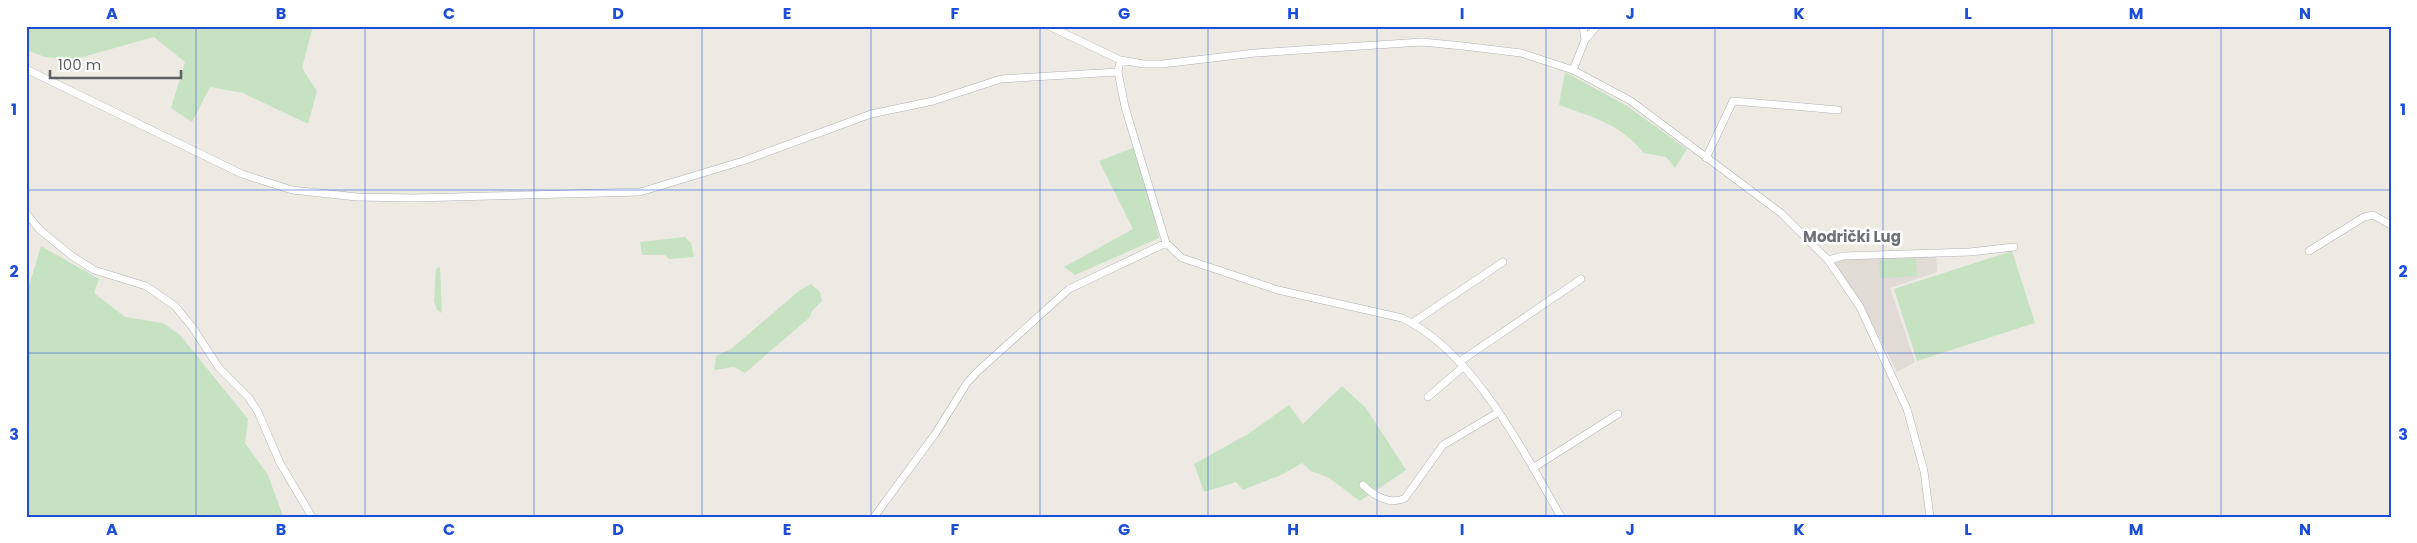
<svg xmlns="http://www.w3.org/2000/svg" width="2417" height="543" font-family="Poppins,sans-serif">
<rect width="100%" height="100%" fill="#edeae4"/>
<!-- education -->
<path fill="#e0dbd5" d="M1936 255 1937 272 1890 288 1915 362 1897 372 1861 302 1834 263 1844 259Z"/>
<!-- green -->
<path fill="#c7e2c3" d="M26 26H313L302 68 317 91 308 124 243 93 210 87 192 122 171 108 185 62 154 37 72 60 45 57 26 50Z
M1565 72 1627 106 1687 149 1675 168 1666 157 1644 153C1619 123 1594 118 1559 105Z
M1138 146 1159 238 1075 275 1064 267 1133 229 1099 161Z
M685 237 691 243 694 257 669 259 665 255H642L640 242Z
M41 246 99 279 94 293 125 317 163 323 180 335 248 419 245 443 268 475 283 516 26 517V296Z
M2012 251 2035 323 1917 361 1894 289Z
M1916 258 1917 276 1880 278 1879 260Z
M440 267 442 313 437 310 434 301 436 269Z
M811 284 820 292 822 301 812 311 810 317 745 373 734 367 714 370 716 356 731 349 800 290Z
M1342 386 1366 408 1406 470 1360 501 1329 478 1311 471 1302 463 1281 475 1243 490 1236 482 1204 492 1194 464 1248 434 1289 405 1303 424Z"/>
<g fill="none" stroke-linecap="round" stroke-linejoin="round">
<defs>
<path id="minor" d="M1049 26 1120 60 1144 64H1162L1255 53 1422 42 1463 46 1521 53 1573 70 1631 101 1781 213 1828 260 1860 307 1907 409 1924 471 1930 517
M1583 26 1585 40
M1120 60 1118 72 1125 107 1166 243
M26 69 242 174 292 190 357 197 414 198 640 192 743 161 871 114 933 101 1001 79 1118 72
M1573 70 1585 40 1597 26
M1706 158 1733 101 1838 110
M26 213 40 230 72 256 94 270 146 286 175 306 193 328 219 368 249 398 258 412 280 463 312 517
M2309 251 2364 217 2373 215 2391 225
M1828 260 1843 256 1970 252 2014 247
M1412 323 1503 262
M1459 362 1581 279
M1428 397 1463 367
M1533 468 1618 414
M1363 485C1373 495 1390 506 1405 498L1443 445 1499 412
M874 517 935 434 967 383 977 372 1069 289 1166 243 1182 258 1278 290 1402 318C1474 352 1523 451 1561 517"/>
</defs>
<!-- minor casing -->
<use href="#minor" stroke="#afb2b5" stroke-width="8"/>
<!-- minor -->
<use href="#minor" stroke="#fff" stroke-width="7"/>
</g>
<!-- grid -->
<path fill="none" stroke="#1d4ed8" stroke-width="1" stroke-opacity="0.55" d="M196 26V517M365 26V517M534 26V517M702 26V517M871 26V517M1040 26V517M1208 26V517M1377 26V517M1546 26V517M1715 26V517M1883 26V517M2052 26V517M2221 26V517M26 190H2391M26 353H2391"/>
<g text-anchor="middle" stroke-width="5" stroke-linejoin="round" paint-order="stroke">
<!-- quarter labels -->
<g font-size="15" font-weight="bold" fill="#6d7275" stroke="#fff">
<text x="1852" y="242">Modrički Lug</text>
</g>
</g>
<!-- border -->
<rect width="2417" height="543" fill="none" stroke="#ffffff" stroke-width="55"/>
<!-- scale -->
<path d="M50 70v8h131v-8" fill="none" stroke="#5c6063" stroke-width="2.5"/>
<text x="58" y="70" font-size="15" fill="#5c6063" stroke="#ffffff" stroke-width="4" paint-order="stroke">100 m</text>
<rect x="28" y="28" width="2362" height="488" fill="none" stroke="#1d4ed8" stroke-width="2"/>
<g font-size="16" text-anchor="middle" font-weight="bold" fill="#1d4ed8">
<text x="112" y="19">A</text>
<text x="281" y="19">B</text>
<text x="449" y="19">C</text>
<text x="618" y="19">D</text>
<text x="787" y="19">E</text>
<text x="955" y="19">F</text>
<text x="1124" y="19">G</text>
<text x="1293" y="19">H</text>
<text x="1462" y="19">I</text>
<text x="1630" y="19">J</text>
<text x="1799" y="19">K</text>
<text x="1968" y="19">L</text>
<text x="2136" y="19">M</text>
<text x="2305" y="19">N</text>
<text x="14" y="115">1</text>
<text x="2403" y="115">1</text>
<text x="14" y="277">2</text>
<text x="2403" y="277">2</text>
<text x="14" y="440">3</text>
<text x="2403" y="440">3</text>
<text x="112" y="535">A</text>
<text x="281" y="535">B</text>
<text x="449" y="535">C</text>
<text x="618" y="535">D</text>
<text x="787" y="535">E</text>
<text x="955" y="535">F</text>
<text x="1124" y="535">G</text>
<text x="1293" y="535">H</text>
<text x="1462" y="535">I</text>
<text x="1630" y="535">J</text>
<text x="1799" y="535">K</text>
<text x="1968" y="535">L</text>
<text x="2136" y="535">M</text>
<text x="2305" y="535">N</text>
</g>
</svg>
